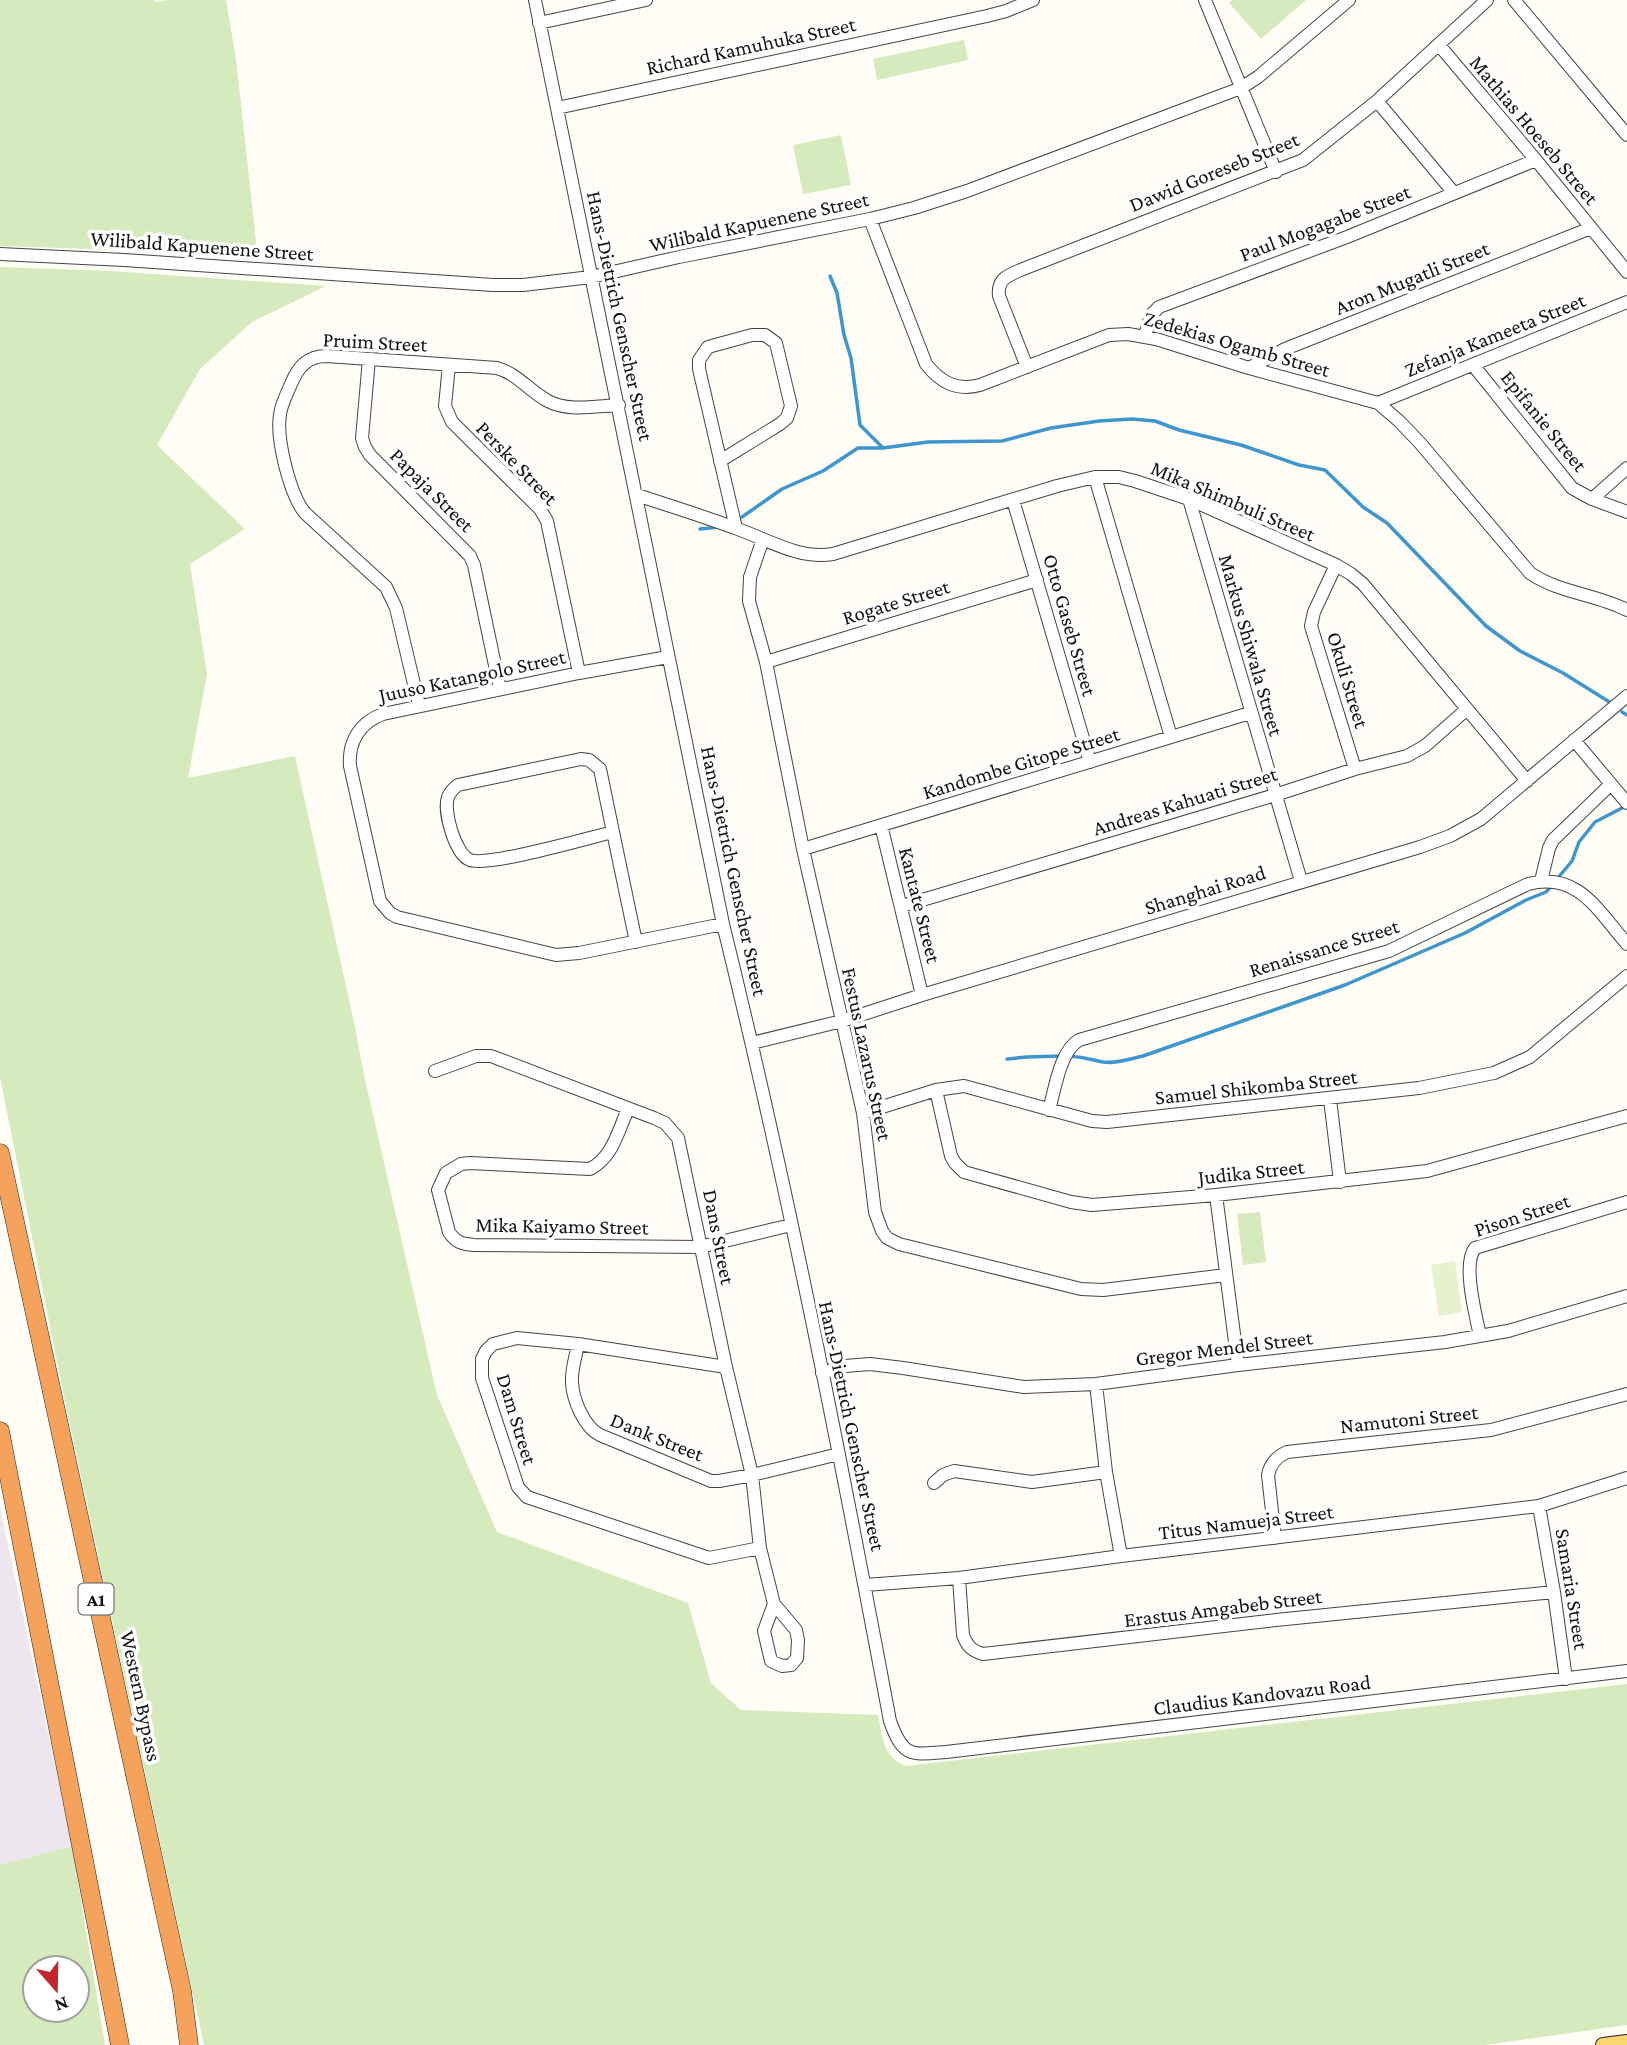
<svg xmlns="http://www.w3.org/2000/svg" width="1627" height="2045" font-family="'Crimson Pro',serif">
<rect width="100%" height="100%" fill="#fffdf5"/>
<!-- industrial -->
<path fill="#eee6ef" d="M0 1507 72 1846 0 1865Z"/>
<!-- green -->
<path fill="#d5ebbd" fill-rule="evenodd" d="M0 0H153L154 2 169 0H226L236 59 258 259 121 250 0 246Z
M1232 0H1306L1261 39 1229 3Z
M964 40 968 60 877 80 873 59Z
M841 135 851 185 803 194 793 145Z
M0 267 110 271 326 286 252 322 200 369 157 445 245 529 190 564 207 674 188 778 295 756 354 1022 364 1075 437 1395 497 1532 688 1603 711 1683 741 1710 878 1715C883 1738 882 1755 905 1766L1627 1684V2025L1484 2045H204L66 1406 0 1077Z
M1260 1212 1266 1262 1243 1265 1237 1214Z
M72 1846 105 2045H0V1865ZM35 1968H77V2010H35Z"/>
<!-- pitch -->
<path fill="#e6f2cf" d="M1455 1261 1462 1312 1439 1316 1431 1265Z"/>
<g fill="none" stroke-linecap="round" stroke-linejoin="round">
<!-- stream -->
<path stroke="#3f96cf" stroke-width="3.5" d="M830 276 837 293 844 335 851 358 860 425 883 448
M742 517 782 489 823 471 858 448H883L928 442 1002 441 1051 428 1099 421 1132 419 1155 421 1179 430 1241 445 1299 465 1325 470 1363 507 1387 523 1486 626 1520 651 1563 673 1611 703
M700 529 719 527
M1622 712 1627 715
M1557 879 1572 861 1579 842 1595 822 1622 808
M1069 1056C1084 1057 1089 1059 1103 1062 1116 1064 1130 1059 1143 1056L1345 985 1465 933 1526 900 1546 892 1552 885
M1007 1059 1027 1057 1061 1056"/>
<defs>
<path id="minor" d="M535 0 723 924C788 1188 840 1454 890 1721 903 1757 910 1755 946 1752L1627 1671
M1205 0 1276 172
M1514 0 1627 135
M539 23 646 0
M1439 45 1536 160 1627 272
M1377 101 1454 193
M557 108 987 16 1006 11 1033 0
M870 219 926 364C941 383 957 391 980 385L1109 335 1128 334 1156 339 1249 368 1378 403 1399 421 1420 443 1530 573C1559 593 1596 594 1627 610
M0 254 124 260 493 285H523L591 277 679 257 870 219 914 208 967 191 1241 88 1258 77 1349 0
M1145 336 1151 315 1159 307 1347 237 1536 160
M369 359 362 438 365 447 370 455 470 556 474 565 500 689
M449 365 445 406 452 422 540 509 547 521 579 673
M1473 365 1572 488 1592 499 1627 512
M1027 367 999 296C997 278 1009 275 1023 269L1303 160 1377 101 1487 0
M1249 368 1285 349 1591 228
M1378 403 1627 302
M720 461 780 424 787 418 791 406 776 343 765 335H752L708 347 699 360V369L736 528
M1095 477 1171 737
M637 495C670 506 703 516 735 528 767 539 799 560 833 554L1057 486 1095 477H1119L1135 481 1189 499 1336 565 1351 574 1363 584 1527 781
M1189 499 1301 881
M1592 499 1627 468
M1013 500 1090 762
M763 539 750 577 749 601 766 662 803 849 863 1113 875 1212 882 1231 887 1238 899 1244 1081 1289 1103 1290 1226 1275
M1336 565 1314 612 1311 626 1355 769
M668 657 579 673 383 714C360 722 348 742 350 766L380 901 390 913 397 917 556 955 579 953 723 924
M766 662 1037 580
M419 705 396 608 386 587 305 513C290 495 276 439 280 415 281 404 287 394 291 384 298 367 307 356 327 356L497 368C518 374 529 391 548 401 568 412 596 406 619 405
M1574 740 1627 803
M581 759 589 760 600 769 613 832C588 838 488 867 470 860 455 854 443 811 448 797 450 792 454 788 458 785Z
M881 825 922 995
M613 832 636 942
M803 849 1250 713
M1541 881 1549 848 1553 840 1611 784
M902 906 1275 795 1355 769 1407 756 1425 746 1467 709
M752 1043 842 1021 922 995 1420 847 1450 836 1481 819 1627 696
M435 1071 476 1056H491L654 1118 665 1123 678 1138 726 1367 752 1475 760 1548 774 1604 796 1630 798 1640 797 1658 791 1665 782 1666 771 1661 764 1631 774 1604
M936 1090 951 1156 955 1163 964 1172 1071 1202 1092 1205 1216 1195 1427 1171 1627 1116
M1330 1099 1340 1182
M628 1109C618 1131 613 1157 590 1169L470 1163 461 1164 446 1173 438 1190 449 1232C456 1243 463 1244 474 1245L700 1247 791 1225
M1049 1110C1055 1089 1060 1051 1079 1040L1389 951 1528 884C1578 871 1598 911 1627 944
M863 1113 936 1090 964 1086 1092 1121 1107 1122 1419 1088 1494 1073 1530 1057 1627 976
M1216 1195 1238 1365
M1480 1336C1476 1316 1462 1264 1475 1248L1627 1202
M578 1344C576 1356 571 1370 572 1383 573 1400 584 1427 600 1435L711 1481H719L752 1475 839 1454
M726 1367 578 1344 517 1338 493 1344 486 1351 482 1359V1378L518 1487 527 1497 709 1558 760 1548
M822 1373 845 1366 870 1364 903 1368 1024 1387 1096 1384 1238 1365 1445 1342 1508 1331 1627 1296
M1096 1384 1106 1472 1121 1556
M934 1483 943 1475 954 1471 1032 1482 1106 1472
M1539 1506 1554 1592 1566 1679
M1275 1538 1268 1475C1270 1464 1276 1457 1287 1452L1491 1430 1627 1394
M959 1578 963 1635C967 1646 972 1651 983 1654L1276 1620 1554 1592
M865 1585 959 1578 1121 1556 1539 1506 1627 1478"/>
<path id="major" d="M1603 2045 1627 2042"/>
<path id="highway" d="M0 1153 182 1991 189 2045
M0 1431 120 2045"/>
</defs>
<!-- minor casing -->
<use href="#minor" stroke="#444" stroke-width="14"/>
<!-- major casing -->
<use href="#major" stroke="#222" stroke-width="16"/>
<!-- highway casing -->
<use href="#highway" stroke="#222" stroke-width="19"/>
<!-- minor -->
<use href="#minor" stroke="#fff" stroke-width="12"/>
<!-- major -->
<use href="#major" stroke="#f9d66b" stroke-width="14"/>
<!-- highway -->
<use href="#highway" stroke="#f5a25d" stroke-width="18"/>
</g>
<g text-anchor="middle" stroke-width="7" stroke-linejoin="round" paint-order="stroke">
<!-- shield labels -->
<rect fill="#fff" stroke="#585858" stroke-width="2" x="78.5" y="1583.5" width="35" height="31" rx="5"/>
<g font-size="19" font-weight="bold" fill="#111">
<text x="96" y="1606">A1</text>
</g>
<!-- street labels -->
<g font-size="21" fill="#111" stroke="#fff">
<text transform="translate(751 46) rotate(-12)" y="7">Richard Kamuhuka Street</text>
<text transform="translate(1534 130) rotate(50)" y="7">Mathias Hoeseb Street</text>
<text transform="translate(1214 172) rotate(-22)" y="7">Dawid Goreseb Street</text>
<text transform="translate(759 222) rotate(-12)" y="7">Wilibald Kapuenene Street</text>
<text transform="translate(1325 223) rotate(-21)" y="7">Paul Mogagabe Street</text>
<text transform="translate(202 246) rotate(4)" y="7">Wilibald Kapuenene Street</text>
<text transform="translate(1412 278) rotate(-22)" y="7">Aron Mugatli Street</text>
<text transform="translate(620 316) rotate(78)" y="7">Hans-Dietrich Genscher Street</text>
<text transform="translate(1495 335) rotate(-22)" y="7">Zefanja Kameeta Street</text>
<text transform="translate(375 342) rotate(3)" y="7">Pruim Street</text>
<text transform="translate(1237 344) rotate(16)" y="7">Zedekias Ogamb Street</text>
<text transform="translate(1544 421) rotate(51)" y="7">Epifanie Street</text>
<text transform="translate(517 463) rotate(46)" y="7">Perske Street</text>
<text transform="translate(432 490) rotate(45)" y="7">Papaja Street</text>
<text transform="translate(1233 501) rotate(23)" y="7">Mika Shimbuli Street</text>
<text transform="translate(896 602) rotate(-17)" y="7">Rogate Street</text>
<text transform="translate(1070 625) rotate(74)" y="7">Otto Gaseb Street</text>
<text transform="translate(1251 645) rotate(74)" y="7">Markus Shiwala Street</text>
<text transform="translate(472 676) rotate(-12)" y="7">Juuso Katangolo Street</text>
<text transform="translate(1348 680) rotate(73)" y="7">Okuli Street</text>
<text transform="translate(1021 763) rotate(-17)" y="7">Kandombe Gitope Street</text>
<text transform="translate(1185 801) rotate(-17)" y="7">Andreas Kahuati Street</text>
<text transform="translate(734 871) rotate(78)" y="7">Hans-Dietrich Genscher Street</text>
<text transform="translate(1205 890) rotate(-17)" y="7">Shanghai Road</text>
<text transform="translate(920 905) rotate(76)" y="7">Kantate Street</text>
<text transform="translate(1324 948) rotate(-17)" y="7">Renaissance Street</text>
<text transform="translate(867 1054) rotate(78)" y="7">Festus Lazarus Street</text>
<text transform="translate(1256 1087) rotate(-6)" y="7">Samuel Shikomba Street</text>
<text transform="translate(1251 1172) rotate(-6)" y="7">Judika Street</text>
<text transform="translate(1522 1215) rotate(-18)" y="7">Pison Street</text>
<text transform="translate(562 1226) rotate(1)" y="7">Mika Kaiyamo Street</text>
<text transform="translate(719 1237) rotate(79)" y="7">Dans Street</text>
<text transform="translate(1224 1348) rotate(-7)" y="7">Gregor Mendel Street</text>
<text transform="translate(517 1419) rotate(73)" y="7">Dam Street</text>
<text transform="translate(1409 1419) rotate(-6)" y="7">Namutoni Street</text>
<text transform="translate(852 1426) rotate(78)" y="7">Hans-Dietrich Genscher Street</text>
<text transform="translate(657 1437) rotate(22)" y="7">Dank Street</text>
<text transform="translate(1246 1522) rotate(-7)" y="7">Titus Namueja Street</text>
<text transform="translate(1572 1589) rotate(81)" y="7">Samaria Street</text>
<text transform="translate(1223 1608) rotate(-7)" y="7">Erastus Amgabeb Street</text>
<text transform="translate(1262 1695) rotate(-7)" y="7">Claudius Kandovazu Road</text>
<text transform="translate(141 1696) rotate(78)" y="7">Western Bypass</text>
</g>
</g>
<!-- north arrow -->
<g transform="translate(56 1989) rotate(160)"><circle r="33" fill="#ffffff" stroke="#a0a0a0" stroke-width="2"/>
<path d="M0-5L12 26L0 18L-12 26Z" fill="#c4262e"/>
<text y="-10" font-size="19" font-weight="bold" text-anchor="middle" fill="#111111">N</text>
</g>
</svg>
